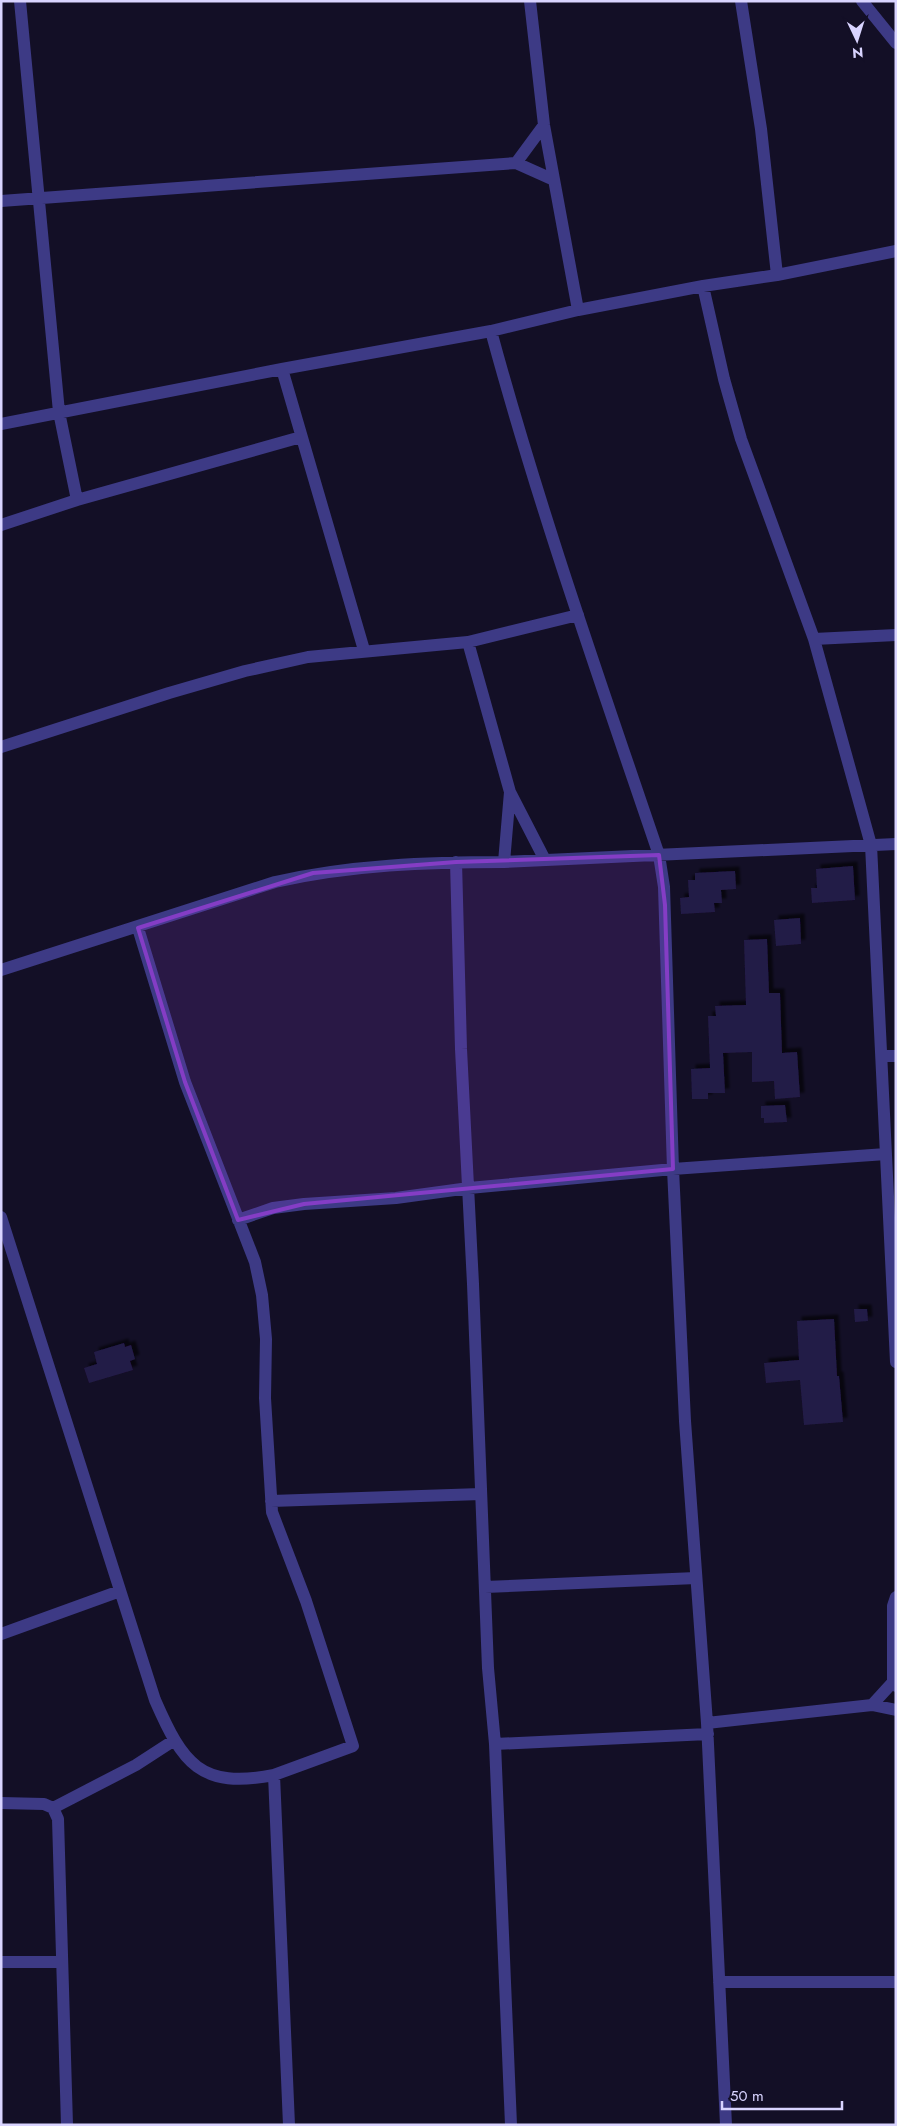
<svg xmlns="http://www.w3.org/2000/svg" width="897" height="2126" font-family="Jost,sans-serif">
<defs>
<filter id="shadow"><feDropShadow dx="4.5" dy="-4.5" stdDeviation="1" flood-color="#0009"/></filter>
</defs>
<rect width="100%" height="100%" fill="#130f26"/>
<!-- building -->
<path fill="#241b47" filter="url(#shadow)" d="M853 866 855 900 812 903 811 888H817L816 869Z
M735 871 736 889 721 890 722 903H714L715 912 681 914 680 898 689 897 688 880H695V873Z
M800 918 801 944 776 946 774 920Z
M767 939 769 993H780L782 1053 797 1052 800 1097 775 1099 774 1081 752 1082V1052L723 1053 725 1093H708V1099H692L691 1069 710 1068 708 1016H716L715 1006 746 1005 744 940Z
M785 1105 787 1122 764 1123V1118H761V1106Z
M854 1309H867L868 1321 855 1322Z
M834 1319 837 1376H839L843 1422 804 1425 800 1380 766 1383 764 1363 799 1360 797 1321Z
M124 1343 125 1347 131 1345 135 1359 130 1361 133 1370 89 1383 84 1368 97 1364 94 1352Z"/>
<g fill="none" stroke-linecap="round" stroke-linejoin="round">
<!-- minor -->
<path stroke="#3d3a85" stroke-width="12" d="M20 1 59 412 77 500
M530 1 544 125 578 310
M741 1 761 129 777 275
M862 1 896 43
M516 163 544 125
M1 201 516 163 554 180
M703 286 724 379 741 439 814 639 871 845 896 1362
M491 331C539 508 600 681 659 855L664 887 673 1169 685 1421 707 1723 726 2125
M282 369 364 650
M1 424 282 369 491 331 578 310 703 286 777 275 896 251
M1 525 77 500 301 437
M814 639 896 635
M468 642 510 792 545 860
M1 747 169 693 245 671 308 657 468 642 578 615
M456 862 461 1049 473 1284 488 1668 495 1744 511 2125
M504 862 510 792
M138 928 185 1082 255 1262 262 1295 266 1339 265 1398 272 1512 306 1601 353 1746 274 1775 289 2125
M1 970 275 882C350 865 428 862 504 862L896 844
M882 1056H896
M1 1217 155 1700C183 1764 200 1789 274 1775
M238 1220 273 1208 304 1204 396 1198 469 1188 673 1169 886 1154
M271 1501 481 1494
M485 1587 696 1578
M896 1597 893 1606V1682L896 1686
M1 1634 120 1591
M872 1705 893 1682
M707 1723 872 1705 896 1710
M495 1744 708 1734
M1 1803 44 1804 53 1808 58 1819 67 2125
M53 1808 136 1765 173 1741
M1 1962H62
M719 1982H896"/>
</g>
<!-- marked area -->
<path fill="#843dc5" fill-opacity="0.2" stroke="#843dc5" stroke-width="4" stroke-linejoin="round" d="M659 855 665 905 673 1169 304 1204 238 1220 185 1082 138 928 313 873 456 862Z"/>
<!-- border -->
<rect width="897" height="2126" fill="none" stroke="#d9d4ff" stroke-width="5"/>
<!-- north arrow -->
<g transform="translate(857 40) rotate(176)" stroke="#130f26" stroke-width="4" paint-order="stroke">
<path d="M0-4L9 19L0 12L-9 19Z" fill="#d9d4ff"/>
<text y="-8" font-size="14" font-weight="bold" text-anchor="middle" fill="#d9d4ff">N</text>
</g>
<!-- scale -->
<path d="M722 2101v8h120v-8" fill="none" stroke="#d9d4ff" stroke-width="2.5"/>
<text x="730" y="2101" font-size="15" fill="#d9d4ff" stroke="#130f26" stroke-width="4" paint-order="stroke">50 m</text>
</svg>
